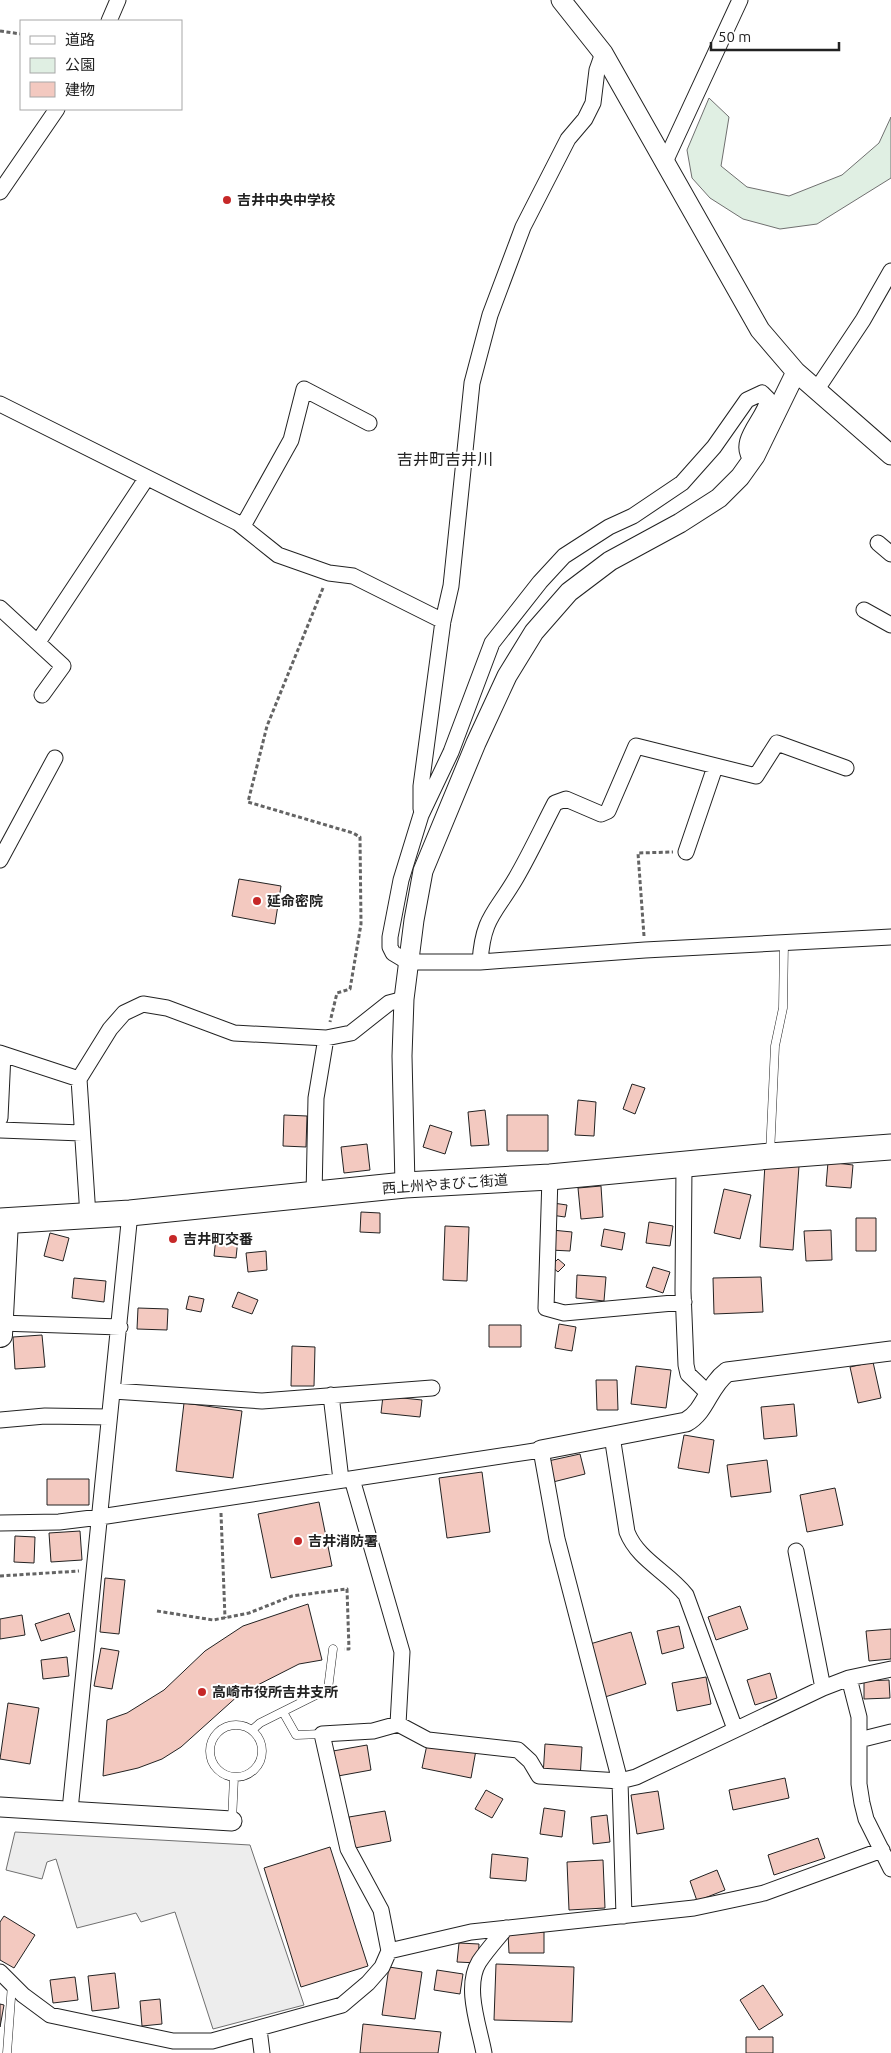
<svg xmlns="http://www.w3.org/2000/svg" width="891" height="2053" font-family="Ubuntu,'Noto Sans JP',sans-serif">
<rect width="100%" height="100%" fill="#fff"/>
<!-- green -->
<path fill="#e0efe3" stroke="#6f6f6f" d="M709 98 729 117 721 166 747 187 789 196 842 175 879 143 891 117V178L817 224 780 229 743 219 710 198 692 178 687 150Z"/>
<!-- parking -->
<path fill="#ededed" stroke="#6f6f6f" d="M15 1832 250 1845 304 2005 213 2029 175 1912 141 1922 136 1913 77 1928 56 1859 47 1862 42 1879 6 1870Z"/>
<!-- building -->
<path fill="#f3c9c0" stroke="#222" d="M239 879 281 886 275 924 232 916Z
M632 1084 645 1088 635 1114 623 1109Z
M578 1100 596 1102 594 1136 575 1135Z
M485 1110 489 1145 471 1146 468 1112Z
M284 1115 307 1116 306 1147 283 1146Z
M507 1115H548V1151H507Z
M430 1125 452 1132 445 1154 423 1147Z
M367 1144 370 1170 344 1173 341 1147Z
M828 1162 853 1165 851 1188 826 1186Z
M765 1164 799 1166 793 1250 760 1247Z
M601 1186 603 1217 581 1219 578 1188Z
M724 1189 751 1195 740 1239 714 1233Z
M553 1203 567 1205 565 1217 551 1215Z
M361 1212 380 1213V1233L360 1232Z
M856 1218H876V1251H856Z
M649 1222 673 1226 670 1246 646 1243Z
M445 1226 469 1227 467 1281 443 1280Z
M604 1229 625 1233 622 1250 601 1246Z
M552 1230 572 1232 570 1251 550 1250Z
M831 1230 832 1260 806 1261 804 1231Z
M50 1233 69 1238 63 1261 44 1256Z
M216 1237 238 1239 236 1258 214 1256Z
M266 1251 267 1270 248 1272 246 1253Z
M558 1259 565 1265 558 1272 551 1266Z
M653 1267 670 1272 663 1293 646 1287Z
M577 1275 606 1277 604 1301 576 1298Z
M761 1277 763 1312 714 1314 713 1278Z
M74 1278 106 1281 104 1302 72 1298Z
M238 1292 258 1300 252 1314 232 1307Z
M189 1296 204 1299 201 1312 186 1309Z
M138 1308 168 1309 167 1330 137 1329Z
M559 1324 576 1327 572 1351 555 1348Z
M489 1325H521V1347H489Z
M42 1335 45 1367 15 1369 13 1337Z
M292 1346 315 1347 314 1386H291Z
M873 1362 881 1398 858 1403 850 1367Z
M636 1366 671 1370 666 1408 631 1404Z
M596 1380H617L618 1410H597Z
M383 1396 422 1400 420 1417 381 1413Z
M184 1403 242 1411 233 1478 176 1471Z
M794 1404 797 1436 764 1439 761 1407Z
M684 1435 714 1440 709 1473 678 1468Z
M580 1454 585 1474 553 1482 548 1461Z
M767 1460 771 1492 731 1497 727 1465Z
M482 1472 490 1532 447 1538 439 1478Z
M47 1479H89V1505H47Z
M835 1488 843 1525 807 1532 800 1495Z
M319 1502 332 1566 271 1578 258 1514Z
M80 1531 82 1560 51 1562 49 1533Z
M15 1536 35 1537 34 1563 14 1562Z
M105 1578 125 1580 119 1634 100 1632Z
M308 1604 322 1660 299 1664 240 1694 181 1747 162 1759 138 1768 103 1776 107 1720 127 1713 164 1690 205 1651 243 1626Z
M740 1606 748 1629 716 1640 708 1617Z
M69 1613 75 1631 41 1641 35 1624Z
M22 1615 25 1635 0 1639V1619Z
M679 1626 684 1648 662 1654 657 1631Z
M891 1629V1659L869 1661 866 1631Z
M631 1632 646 1684 605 1697 590 1644Z
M101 1648 119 1651 112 1689 94 1686Z
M67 1657 69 1676 43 1679 41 1660Z
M770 1673 777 1698 755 1705 747 1680Z
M706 1677 711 1704 677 1711 672 1683Z
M889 1680 890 1698 864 1699V1681Z
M8 1703 39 1708 30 1764 0 1759Z
M428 1740 476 1750 471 1778 422 1768Z
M545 1744 582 1747 580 1779 543 1776Z
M367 1745 371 1770 338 1776 333 1751Z
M785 1778 789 1798 733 1810 729 1790Z
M486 1790 503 1799 492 1818 475 1809Z
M658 1791 664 1829 637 1834 631 1795Z
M544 1808 565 1811 562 1837 540 1834Z
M385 1811 391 1841 355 1848 349 1817Z
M607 1815 610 1842 593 1844 591 1817Z
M818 1838 825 1858 774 1875 768 1855Z
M330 1847 368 1966 301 1987 264 1868Z
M492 1854 528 1858 526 1881 490 1878Z
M603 1860 605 1908 569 1910 567 1862Z
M717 1870 725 1890 697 1901 690 1881Z
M4 1916 35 1935 14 1968 0 1960V1922Z
M544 1932V1953H509L508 1933Z
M459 1943 479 1944 478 1963 457 1962Z
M496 1964 574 1967 572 2022 494 2020Z
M389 1967 422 1972 415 2019 382 2015Z
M437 1970 463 1974 460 1994 434 1990Z
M115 1973 119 2008 92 2011 88 1976Z
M75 1977 78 2000 53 2003 50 1980Z
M763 1985 783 2015 759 2030 740 2000Z
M160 1999 162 2024 142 2026 140 2001Z
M0 2004 4 2005 0 2027Z
M363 2024 441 2032 438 2053H360Z
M746 2037H773V2053H746Z"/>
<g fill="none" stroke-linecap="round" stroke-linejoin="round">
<defs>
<path id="service" d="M770 1154 775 1046 783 1008 784 943
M283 1712 296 1735 322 1734
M210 1751a26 26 0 1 1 52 0a26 26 0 1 1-52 0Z
M252 1730 260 1723 328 1689 333 1649
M232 1821 234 1777
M7 2053 12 1984"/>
<path id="minor" d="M109 21 118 0
M664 164 740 0
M0 192 57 109
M817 389 863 320 891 271
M0 404 238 523 278 555 329 573 353 576 443 621
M752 460C735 441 765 419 768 399L762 393 747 400 714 447 682 483 633 516 609 527 564 556 540 582 492 643 451 752 421 815 401 880 390 937V947L393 953 408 962H480L645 950 891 937
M243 526 291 440 304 389 369 423
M878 543 891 554
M0 608 63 666 42 695
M864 610 891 625
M38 642 146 479
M421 809V786L443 621 451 586 472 383 490 315 523 227 568 139 585 119 593 103 597 70 603 53
M686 852 715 767
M0 860 55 758
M480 962C483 917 495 914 516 878 530 854 542 828 555 803L566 799 601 814 608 811 636 746 756 776 777 743 846 768
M0 1053 79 1079
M0 1118 3 1054
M0 1130 82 1133
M684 1166 683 1291 686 1365 688 1374 709 1394
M550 1177 546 1308 564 1313 684 1302
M314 1196 316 1098 326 1038 351 1033 389 1003 404 999
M88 1216 79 1079 110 1029 124 1013 143 1004 167 1008 234 1033 326 1038
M0 1323 120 1327
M113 1391 262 1401 432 1388
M331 1395 341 1480
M0 1420 45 1416 109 1417
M612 1436 627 1532C638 1560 668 1572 686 1595L735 1729
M352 1479 402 1652 398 1724 428 1740 518 1750 530 1761 539 1776 620 1781 636 1777 823 1688 849 1678 891 1669
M0 1523 59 1522 100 1517 541 1450 557 1539 620 1781 624 1916
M796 1551 823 1688
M849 1678 859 1717V1784L862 1803 866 1819 891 1869
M859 1740 891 1732
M70 1810 130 1213
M389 1951 381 1910 348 1849 322 1734 373 1731 398 1724
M0 1972 23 1995 50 2015 173 2041H212L342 2005 368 1983 382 1967 389 1951 471 1932 694 1908 764 1893 882 1850
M259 2029 262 2053
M484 2053C479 2026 464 1987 479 1962 487 1950 497 1939 506 1928"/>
<path id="tertiary" d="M561 0 603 53 760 330 796 372 891 455
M405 1185 402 1056 404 999 414 920 423 871 476 743 507 676 534 632 569 592 610 561 680 523 719 498 740 477 755 456 796 372
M541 1450 686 1422C706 1411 708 1386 727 1372L891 1351
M0 1807 232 1821"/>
<path id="primary" d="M0 1335 6 1221"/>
<path id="trunk" d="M0 1221 130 1213 405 1185 550 1177 770 1156 891 1147"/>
</defs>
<!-- service casing -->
<use href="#service" stroke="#222" stroke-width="9"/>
<!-- minor casing -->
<use href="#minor" stroke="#222" stroke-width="17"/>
<!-- tertiary casing -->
<use href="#tertiary" stroke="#222" stroke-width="21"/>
<!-- primary casing -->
<use href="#primary" stroke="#222" stroke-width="26"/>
<!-- trunk casing -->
<use href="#trunk" stroke="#222" stroke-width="27"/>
<!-- path -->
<path stroke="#646464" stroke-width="3" stroke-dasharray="4 2.5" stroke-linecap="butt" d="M0 31 21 34
M323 588 267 726 248 802 353 833 360 837 361 924 350 989 337 993 330 1022
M644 936 638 853 673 852
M221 1513 225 1618
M0 1576 79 1571
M157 1611 213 1620 249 1613 292 1596 347 1589 349 1649H344"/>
<!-- service -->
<use href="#service" stroke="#fff" stroke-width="8"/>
<!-- minor -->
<use href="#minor" stroke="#fff" stroke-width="15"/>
<!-- tertiary -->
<use href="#tertiary" stroke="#fff" stroke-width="19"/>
<!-- primary -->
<use href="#primary" stroke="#fff" stroke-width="24"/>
<!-- trunk -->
<use href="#trunk" stroke="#fff" stroke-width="25"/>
</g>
<!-- markers -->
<g fill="#c62828" stroke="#fff" stroke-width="2">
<circle cx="227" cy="200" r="5"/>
<circle cx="257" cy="901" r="5"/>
<circle cx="173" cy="1239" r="5"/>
<circle cx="298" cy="1541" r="5"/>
<circle cx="202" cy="1692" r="5"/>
</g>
<g text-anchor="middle" stroke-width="4" stroke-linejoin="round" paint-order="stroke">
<!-- poi labels -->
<g font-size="14" font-weight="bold" fill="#222" stroke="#fff" text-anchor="start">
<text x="237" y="205">吉井中央中学校</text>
<text x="267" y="906">延命密院</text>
<text x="183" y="1244">吉井町交番</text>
<text x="308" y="1546">吉井消防署</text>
<text x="212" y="1697">高崎市役所吉井支所</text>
</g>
<!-- street labels -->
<g font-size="14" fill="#222" stroke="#fff">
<text transform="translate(445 1184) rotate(-4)" y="5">西上州やまびこ街道</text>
</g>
<!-- quarter labels -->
<g font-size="16" fill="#222" stroke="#fff">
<text x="445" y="465">吉井町吉井川</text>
</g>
</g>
<!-- legend -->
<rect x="20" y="20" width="162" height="90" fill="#ffffff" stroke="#a7a7a7"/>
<rect x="30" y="36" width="25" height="8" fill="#ffffff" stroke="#a7a7a7"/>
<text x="65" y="45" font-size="15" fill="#222222">道路</text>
<rect x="30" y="58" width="25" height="15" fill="#e0efe3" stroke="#a7a7a7"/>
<text x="65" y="70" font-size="15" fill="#222222">公園</text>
<rect x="30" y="82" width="25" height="15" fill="#f3c9c0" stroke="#a7a7a7"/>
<text x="65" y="95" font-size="15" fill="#222222">建物</text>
<!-- scale -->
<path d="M711 42v8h128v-8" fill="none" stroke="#222222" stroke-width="2.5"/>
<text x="718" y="42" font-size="15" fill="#222222" stroke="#ffffff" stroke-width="4" paint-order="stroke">50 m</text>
</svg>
